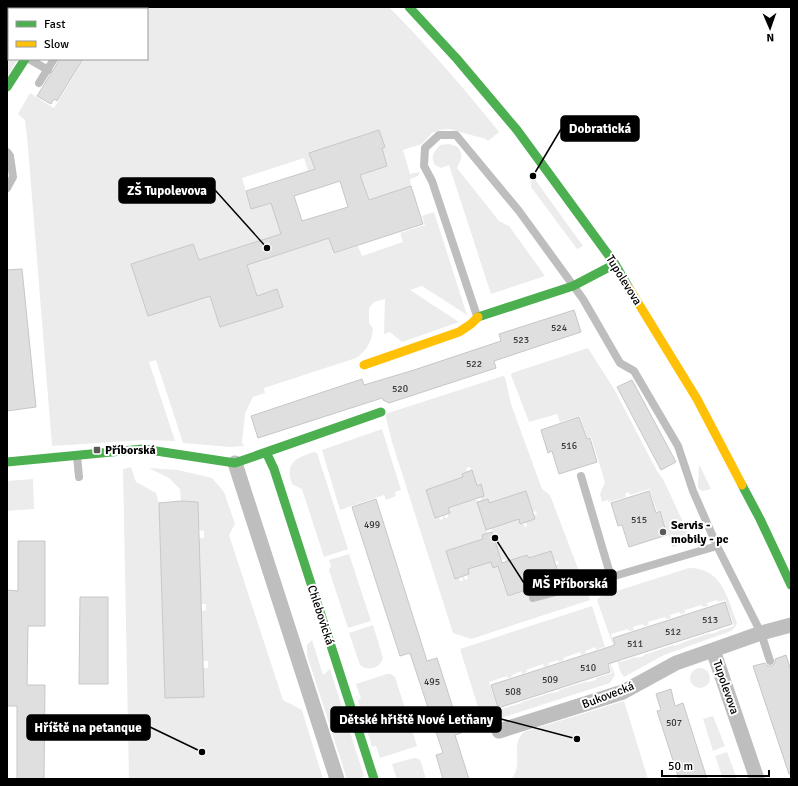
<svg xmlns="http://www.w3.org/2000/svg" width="798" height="786" font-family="Signika,sans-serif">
<rect width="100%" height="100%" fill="#fff"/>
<!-- green -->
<path fill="#ececec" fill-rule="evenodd" d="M116 7H389C428 47 465 89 499 132L488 141 486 139 449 129 440 130 432 133 422 144 403 150 410 174 420 172 418 176 410 179 411 186 369 200 360 175 387 166 382 148 385 147 379 130 359 136 356 142 354 138 310 153 315 168 308 171 304 158 242 178 251 209 271 203 281 234 199 260 193 244 131 264 148 316 210 296 221 327 283 307 277 289 257 296 247 265 329 238 333 251H332L333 254 358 246 362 256 403 242 400 233 425 225 422 216 434 212 467 315 422 286 410 290 459 322 402 342 390 332 384 334 385 299 374 302 369 308V323L373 328C372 341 367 351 356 358L264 388 265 393 253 397 245 413 242 443 244 446 230 447 183 443 156 360 149 362 175 441 144 440 52 446 28 147 25 120 18 114 30 93 54 108 84 59H147V9H115Z
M9 22V59H18L7 76V25Z
M449 144 458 147C464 157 461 159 457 168L499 221 509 226 545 276 491 294 449 165 441 168 435 165C430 156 434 152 440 145Z
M534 178 583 246 577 249 531 187V180Z
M588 348 614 389 657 471 663 479 691 539 688 542 672 547 660 510 657 511 649 489 630 495 629 492 625 494 626 497 609 502 608 500 602 502 600 494 605 482 591 437 587 438 580 416 560 422 557 414 529 422 511 375 512 373Z
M503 376 505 377 511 404 542 489 550 495 590 600 471 639 453 633 392 442 385 414ZM470 467 477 486 480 485 478 489 483 505 488 499 489 503 526 491 533 512 536 511 537 514 534 515 535 519 526 522 527 526 525 527 523 523 520 524 519 519 491 528 501 560 505 559V562L502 563 503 567 526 559 524 556 527 555 529 558 554 562 558 561 559 564 555 565 560 579 547 583 549 587 536 591 535 587 508 597 496 560 468 569 469 574 467 575 468 579 465 580 464 576 462 577 463 581H460L459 578 455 579 446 551 483 539 482 535 484 534 489 537 476 499 448 508V518H445L444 515H442L443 519 440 520 439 516 435 517 426 490 463 477 462 474 465 473 469 476 466 468Z
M382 429 401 490 395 492 396 496 386 500 384 495 340 510 322 450Z
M314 452 317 453 348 549 324 557 302 489 292 484C285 463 295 458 314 452Z
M699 465 700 466 711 489C706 490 701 493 698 487Z
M131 467 136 482 156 493 159 503 165 698 204 696 203 668H208V661H203L202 611 206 610V604H201L199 538H204V531L199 530 198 502 181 501 180 489 169 478 149 468 178 470 212 478 224 492 235 524 229 535 283 700 302 710 323 779H129L123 469Z
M33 479 34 509 7 511V481Z
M349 554 371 621 348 628 329 570 331 566 329 560Z
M689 568C722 568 727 597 737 623L735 627 731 631 664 655 624 677C619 671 618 665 618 657L620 662 636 657 637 658 644 656V655L673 645 674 646 681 644V643L710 633V634L718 632V631L734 626 725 600 718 602 717 600 707 603 708 606 703 607 702 605 685 610V613L681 614 680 612 670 615 671 618 666 619 665 617 648 622 649 625 644 626 643 624 633 627 634 630 629 631 628 629 611 634 615 647 614 648 597 600 601 596Z
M592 606 606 650 604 647 596 650 595 647 585 651 586 653 581 655 580 652 563 658 564 660 559 662 558 660 548 663 549 665 544 667 543 664 526 670 527 672 522 674 521 671 512 675V677L508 678 507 676 489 682 498 710 522 703V702L551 693 559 692V690L588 681V682L596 680V678L612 673 608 660H609L615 675 610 683 501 718 482 720 460 649Z
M373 625 383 658C380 668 368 672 360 665L349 633Z
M312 640 323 675 330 669 364 776 361 779H347L307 655V645Z
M690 678a10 10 0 1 1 20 0a10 10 0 1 1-20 0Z
M387 674H391L395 677 417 746 380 758 376 746 372 747 358 700 361 699 356 684Z
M624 701 648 779H511C525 764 509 745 524 732Z
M713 716 725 746 713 751 703 719Z
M727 752 737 779H723L715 756Z
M414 758 419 759 421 762 426 779H397L392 764Z"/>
<!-- building -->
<path fill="#dfdfdf" stroke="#c7c7c7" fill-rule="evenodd" d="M60 59H83L57 101 54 99 51 104 37 96Z
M379 130 385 147 382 148 387 166 360 175 369 200 411 186 423 224 334 253 329 238 247 265 257 296 277 289 283 307 220 327 210 296 148 316 131 264 193 244 199 260 281 234 271 203 251 209 246 191 315 169 309 153ZM340 181 348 207 302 221 294 196Z
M22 269 36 407 7 411V270Z
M574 310 581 332 494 361 496 368 389 403 383 400 382 398 258 438 251 416 362 379 364 385 414 370 501 341 499 334Z
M632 380 676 462 661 470 617 387Z
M579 417 587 439 590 438 597 462 559 474 552 451 548 453 541 430Z
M472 470 477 486 481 484 484 496 448 508 450 513 435 518 426 490 463 477 462 474Z
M526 491 535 519 520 524 519 519 486 530 477 502 488 499 489 503Z
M649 491 656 513 660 511 667 535 629 547 622 525 618 526 611 503Z
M376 499 427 661 437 658 461 733 455 735 469 779H443L436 755 443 753 410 653 400 656 352 507Z
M181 501 198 502 204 697 165 698 159 503Z
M492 532 502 563 527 555 529 558 551 551 560 579 548 583 549 587 536 591 535 587 508 596 498 566 493 568 491 562 468 569 469 574 455 579 446 551 483 539 482 535Z
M18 541H45V626H28L27 685H45L44 779H17V706H7V590L18 591Z
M80 597H108V684H79Z
M725 602 732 624 608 664 610 672 498 708 491 685 615 645 613 638Z
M786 655 791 671V774H789L753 666 765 663 768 666H772L775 663V659Z
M671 689 675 706 683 703 707 779H679L657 711 661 710 656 694Z"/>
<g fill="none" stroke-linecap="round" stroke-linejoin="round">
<!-- lane -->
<path stroke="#bebebe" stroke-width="8" d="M7 8V7
M86 9 87 7
M29 59 48 70
M39 83 54 59
M7 152 10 156 13 177 7 188
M477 316 432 181 424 166 425 148 439 135H456L519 211 583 299 620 363 634 371 678 446 693 491 717 546 761 633 770 661
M77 456 79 477
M581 476 611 577
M533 598 587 584 717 546"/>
<!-- street -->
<path stroke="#bebebe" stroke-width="15" d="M235 463 337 779
M499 731 623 692 676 663 713 650
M757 779 713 650 761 633 791 625"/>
<!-- fast -->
<path stroke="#4caf50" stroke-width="9" d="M409 7 457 59 517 130 615 264 629 288
M58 9 59 7
M7 87 25 59
M478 317 573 286 615 264
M266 452 274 469 374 779
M7 462 143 449 235 463 381 412
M742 485 760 519 791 585"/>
<!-- slow -->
<path stroke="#ffc107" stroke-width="9" d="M629 288 697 399 742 485
M364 365 459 332 471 324 478 317"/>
</g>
<!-- markers -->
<g fill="#595959" stroke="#fff" stroke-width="1.5">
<rect x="93" y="446" width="8" height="8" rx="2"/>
<circle cx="663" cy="532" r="4"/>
</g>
<g text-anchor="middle" stroke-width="4" stroke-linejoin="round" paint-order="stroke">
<!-- number labels -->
<g font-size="10" fill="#383838">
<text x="559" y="331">524</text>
<text x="521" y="343">523</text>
<text x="474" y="367">522</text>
<text x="400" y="392">520</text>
<text x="569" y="449">516</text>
<text x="639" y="523">515</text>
<text x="372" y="528">499</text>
<text x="710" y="623">513</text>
<text x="673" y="635">512</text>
<text x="635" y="647">511</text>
<text x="588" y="671">510</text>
<text x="550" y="683">509</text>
<text x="432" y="685">495</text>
<text x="513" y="695">508</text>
<text x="674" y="726">507</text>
</g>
<!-- street labels -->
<g font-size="12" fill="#000" stroke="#fff">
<text transform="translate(624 280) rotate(58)" y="4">Tupolevova</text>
<text transform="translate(321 615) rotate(72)" y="4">Chlebovická</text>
<text transform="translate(726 687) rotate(71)" y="4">Tupolevova</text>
<text transform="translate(608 695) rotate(-21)" y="4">Bukovecká</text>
</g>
<!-- poi labels -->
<g font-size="12" font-weight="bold" fill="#000" stroke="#fff" text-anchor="start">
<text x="105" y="454">Příborská</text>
<text x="671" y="529">Servis -<tspan x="671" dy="14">mobily - pc</tspan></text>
</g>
</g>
<!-- callouts -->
<path fill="none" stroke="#000" stroke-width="1.5" d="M533 176L561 129M267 248L215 190M495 538L524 583M577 739L501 719M202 752L150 727"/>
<g fill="#000" stroke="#fff" stroke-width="1.5">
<circle cx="533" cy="176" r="4"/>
<circle cx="267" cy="248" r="4"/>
<circle cx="495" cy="538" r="4"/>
<circle cx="577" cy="739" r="4"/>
<circle cx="202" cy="752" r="4"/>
</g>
<g fill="#000" stroke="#000" stroke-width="1.5">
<rect x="561" y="116" width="78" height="25" rx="4"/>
<rect x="119" y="178" width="96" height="25" rx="4"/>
<rect x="524" y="570" width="92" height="25" rx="4"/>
<rect x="331" y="707" width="170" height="25" rx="4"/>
<rect x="27" y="715" width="123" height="25" rx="4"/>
</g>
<g font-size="13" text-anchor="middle" font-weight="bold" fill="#fff">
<text x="600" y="133">Dobratická</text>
<text x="167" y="195">ZŠ Tupolevova</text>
<text x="570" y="588">MŠ Příborská</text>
<text x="416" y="724">Dětské hřiště Nové Letňany</text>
<text x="88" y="732">Hříště na petanque</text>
</g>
<!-- border -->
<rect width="798" height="786" fill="none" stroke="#000000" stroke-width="16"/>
<!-- legend -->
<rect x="8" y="8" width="140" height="52" fill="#ffffff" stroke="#999999"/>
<rect x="16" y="21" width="20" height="6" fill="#4caf50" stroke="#999999"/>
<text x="44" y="28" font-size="12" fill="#000000">Fast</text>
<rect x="16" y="41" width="20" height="6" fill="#ffc107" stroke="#999999"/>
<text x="44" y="48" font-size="12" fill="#000000">Slow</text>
<!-- north arrow -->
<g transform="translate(770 28) rotate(178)" stroke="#ffffff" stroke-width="3" paint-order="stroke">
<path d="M0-3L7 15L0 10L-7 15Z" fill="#000000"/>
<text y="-6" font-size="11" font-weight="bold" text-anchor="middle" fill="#000000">N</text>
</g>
<!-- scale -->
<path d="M662 770v6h107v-6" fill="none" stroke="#000000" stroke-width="2"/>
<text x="668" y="770" font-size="12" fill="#000000" stroke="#ffffff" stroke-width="3" paint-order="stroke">50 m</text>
</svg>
